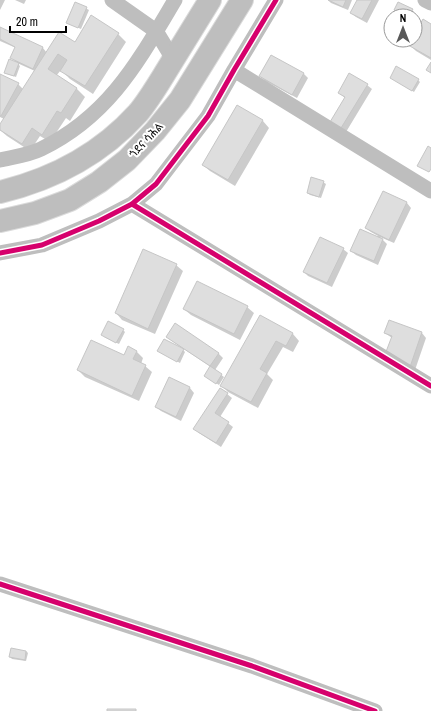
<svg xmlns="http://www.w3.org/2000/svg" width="431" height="711" font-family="'Archivo Narrow','Noto Sans Ethiopic',sans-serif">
<rect width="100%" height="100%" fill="#fff"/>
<!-- shadow -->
<path fill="#0003" d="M0 0H5L0 10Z
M15 0H26L24 4Z
M328 0H352L348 10 331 3Z
M358 0H379L367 23 356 17 351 13Z
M76 3 89 10 81 29 67 23Z
M395 10H412L414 12 412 16H405Z
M431 25V60L416 51 410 45 412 40H415V35Z
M0 28 43 48 47 53 75 43 118 34 126 42 93 94 70 79 61 70 56 76 77 89 85 97 70 121 66 118 50 142 40 136 30 151 7 136 0 130V126L4 119 0 117V77L18 84 23 89 35 71 17 63 20 66 16 77 7 74 5 72 18 64 11 57 16 48 0 41Z
M304 74 308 78 297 98 265 81 260 76Z
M391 78 418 80 420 82 414 92Z
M367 85 372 89 346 132 336 126 345 98 339 93Z
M237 106 263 121 269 128 235 186 210 171 203 165Z
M323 182 326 184 321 198 310 195 308 193Z
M384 192 407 203 411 208 394 243 380 237 387 244 378 265 356 255 351 251 377 237 378 236 371 232 366 228Z
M343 249 348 253 332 287 308 276 304 272Z
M176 265 183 271 155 334 122 320 116 313Z
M247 307 254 313 240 340 191 315 184 309Z
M260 316 293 334 299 341 293 352 283 347 267 374 273 380 258 408 228 392 222 386Z
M389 321 422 333 426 338 415 370 390 362 392 338 385 333Z
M123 330 125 332 119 344 104 337Z
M167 336 218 353 223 358 215 370 224 377 219 385 205 376 211 367 172 341Z
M183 350 185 352 180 363 158 351Z
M137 352 143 358 141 364 145 366 152 372 139 401 85 377 78 370 124 357Z
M170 379 190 388 194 393 181 421 161 411 156 407Z
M221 389 232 398 220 417 233 427 221 447 199 433 195 429Z
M12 649 26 651 28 653 26 661 12 659 10 657Z"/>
<!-- building -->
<path fill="#dedede" stroke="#c6c6c6" d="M328 0H346L343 7Z
M357 0H372L362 19 350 13Z
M75 2 87 7 78 28 66 23Z
M398 2 413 9 409 16H405L394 10Z
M91 15 119 33 85 86 60 71 67 60 58 54 48 69 77 88 61 113 57 111 42 135 32 128 22 144 0 130V124L59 32 75 42Z
M423 19 431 24V58L408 45 411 40H415V33Z
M0 27 43 47 33 69 10 58 15 47 0 39Z
M271 55 304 73 292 95 259 76Z
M9 59 19 63 14 76 4 73Z
M431 62V73L426 70Z
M396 66 419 79 412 91 390 78Z
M349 73 368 84 341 128 330 122 345 97 338 93Z
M0 74 19 83 1 116H0Z
M237 105 263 120 228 180 202 165Z
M428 146 431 148V169L429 172 417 166Z
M311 177 324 181 319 197 307 193Z
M383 191 407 202 389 240 365 228Z
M360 229 383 239 374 261 350 251Z
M320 237 344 248 327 283 303 272Z
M143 249 177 264 148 329 115 313Z
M197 281 248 306 234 334 183 309Z
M260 315 293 333 286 346 276 341 260 369 267 373 251 402 220 386Z
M389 320 422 332 410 367 384 357 392 336 384 333Z
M108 321 124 329 116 343 101 335Z
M175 323 219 353 210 366 166 337Z
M164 339 184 349 177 362 157 351Z
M91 340 124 355 128 346 137 351 133 359 146 365 132 396 77 370Z
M210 366 222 374 216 384 204 376Z
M169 377 190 387 176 417 155 407Z
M220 388 228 393 215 413 229 422 216 443 193 429Z
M11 648 26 651 25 660 9 657Z
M107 709H136V711H107Z"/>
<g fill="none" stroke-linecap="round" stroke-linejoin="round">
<defs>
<path id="trunk" d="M0 192C54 179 100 155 138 113 148 101 157 86 165 73 180 49 195 24 210 0
M0 221 35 213 70 200 99 182 127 160 155 131 180 100 242 0"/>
</defs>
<!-- trunk casing -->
<use href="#trunk" stroke="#dbdbdb" stroke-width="24"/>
<!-- minor -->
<path stroke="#bebebe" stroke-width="15" d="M112 0 156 31 173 59
M425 0 431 3
M234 70 431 191
M0 160C13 157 29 155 41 149 109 116 138 62 175 0
M132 204 431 386
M0 253 42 245 99 221 132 204 156 184 208 116 234 70 276 0
M0 584 252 666 375 711"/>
<!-- trunk -->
<use href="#trunk" stroke="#bebebe" stroke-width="22"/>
<defs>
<path id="cycleway" d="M132 204 431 386
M0 253 42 245 99 221 132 204 156 184 208 116 234 70 276 0
M0 584 252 666 375 711"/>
</defs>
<!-- cycleway casing -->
<use href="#cycleway" stroke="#fff" stroke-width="8"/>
<!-- cycleway -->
<use href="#cycleway" stroke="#d6006c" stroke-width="5"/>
</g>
<g text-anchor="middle" stroke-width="4" stroke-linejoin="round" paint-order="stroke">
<!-- street labels -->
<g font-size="11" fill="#000" stroke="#fff">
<text transform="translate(146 140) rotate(-47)" y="4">ጎደና ሳሕል</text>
</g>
</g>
<!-- north arrow -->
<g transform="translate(403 28)"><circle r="19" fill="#ffffff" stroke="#999999"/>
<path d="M0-3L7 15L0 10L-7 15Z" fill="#595959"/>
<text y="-6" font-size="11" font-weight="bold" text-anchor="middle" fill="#000000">N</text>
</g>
<!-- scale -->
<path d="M10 26v6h56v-6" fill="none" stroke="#000000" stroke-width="2"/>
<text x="16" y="26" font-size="12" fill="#000000" stroke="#ffffff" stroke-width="3" paint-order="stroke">20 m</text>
</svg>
